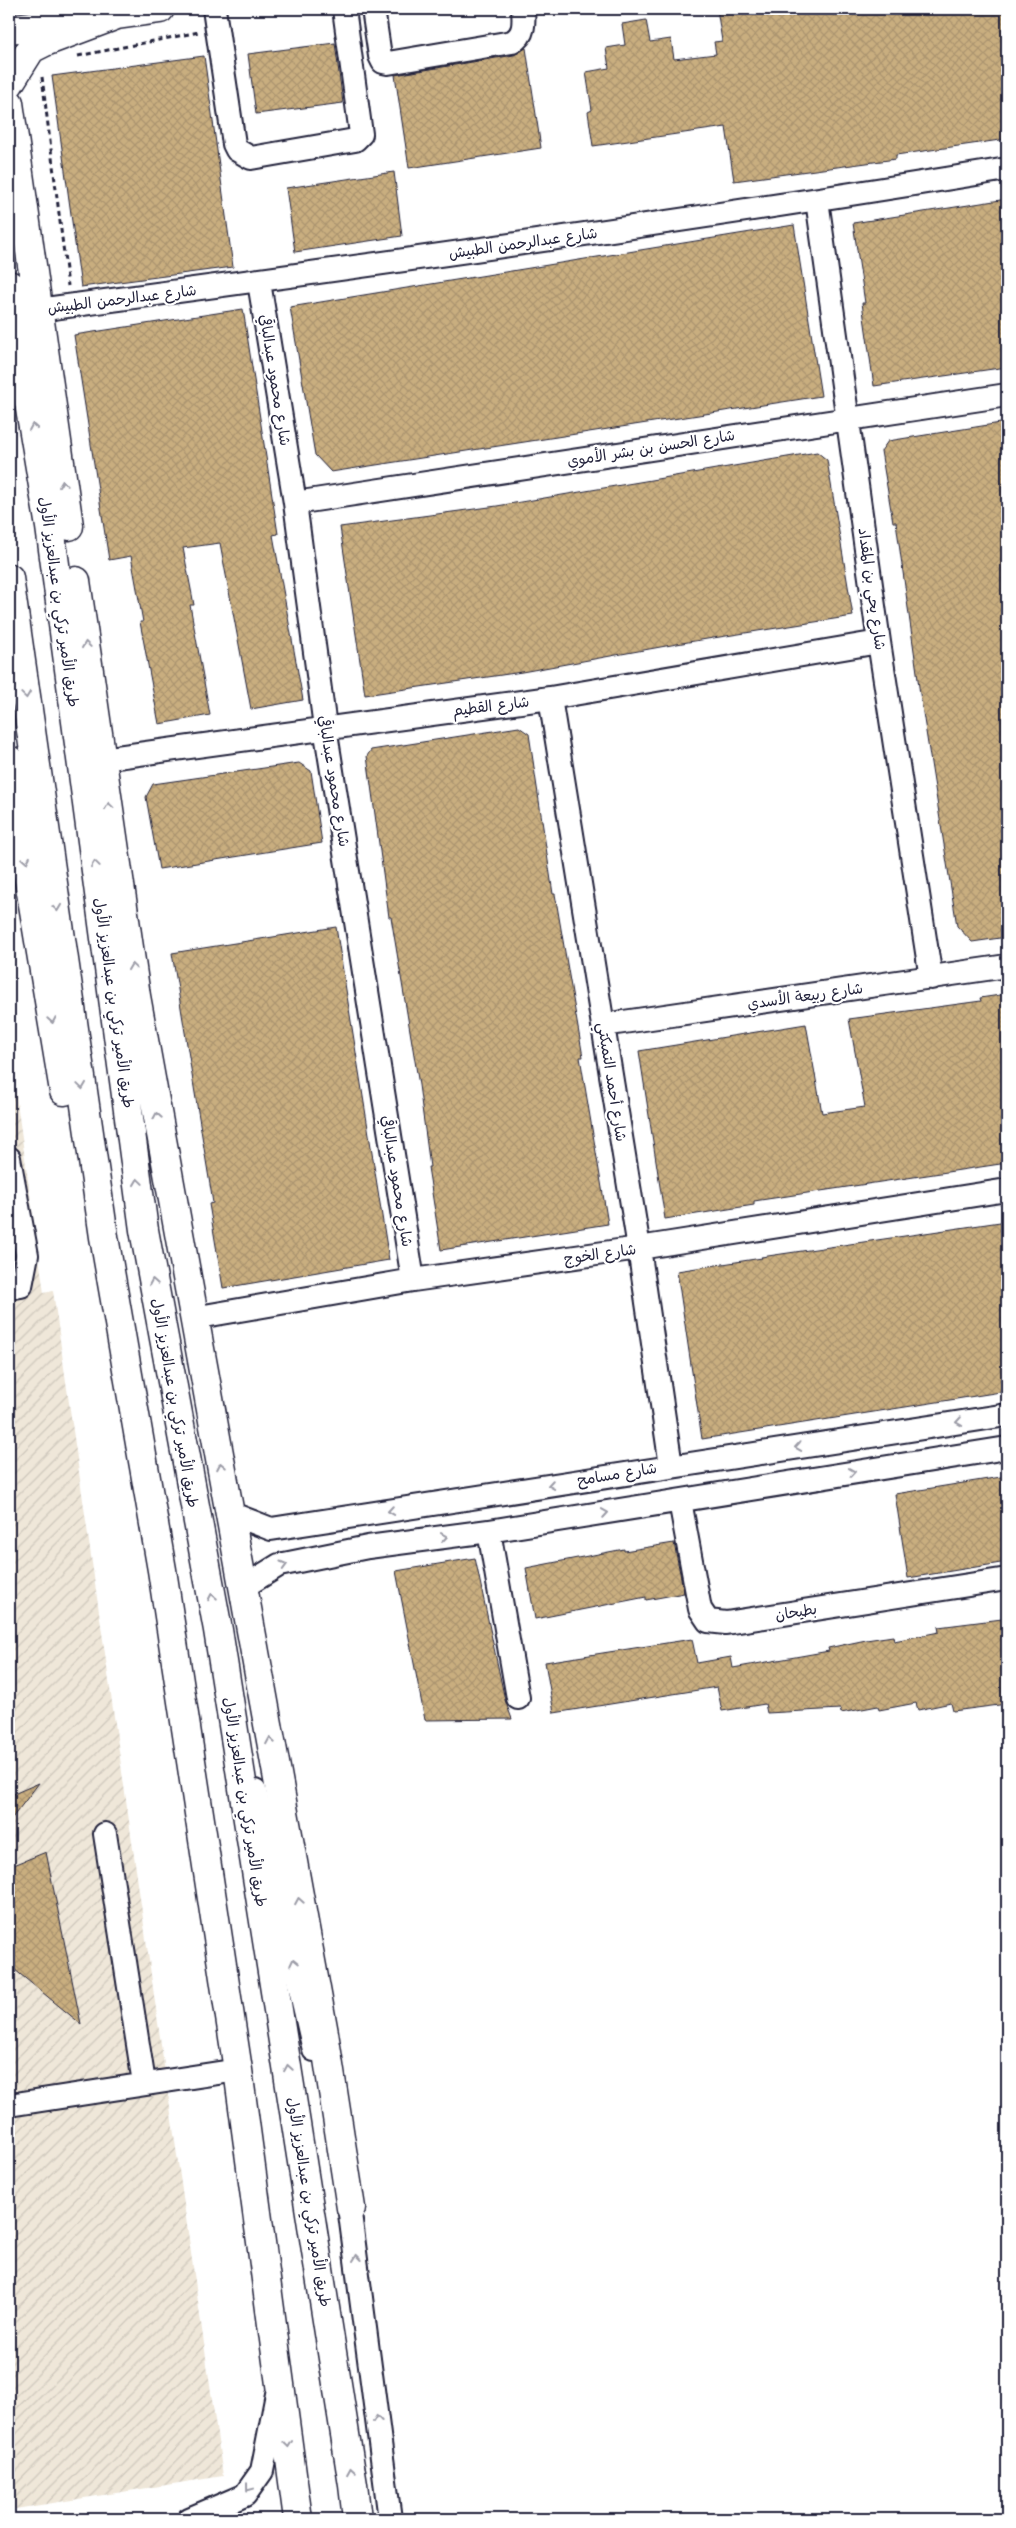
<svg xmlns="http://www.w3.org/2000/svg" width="1016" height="2528" font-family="'Comic Neue','Playpen Sans Arabic',sans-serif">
<defs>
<pattern id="industrial-furrows" width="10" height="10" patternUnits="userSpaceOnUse" patternTransform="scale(1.25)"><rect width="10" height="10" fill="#efe7d9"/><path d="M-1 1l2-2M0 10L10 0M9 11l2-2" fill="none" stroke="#cdc6bb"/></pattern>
<pattern id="building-cross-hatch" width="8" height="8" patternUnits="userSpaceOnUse" patternTransform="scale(1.25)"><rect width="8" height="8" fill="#c9ae7f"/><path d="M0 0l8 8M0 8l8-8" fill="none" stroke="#ac956f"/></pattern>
</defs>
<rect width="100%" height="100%" fill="#fff"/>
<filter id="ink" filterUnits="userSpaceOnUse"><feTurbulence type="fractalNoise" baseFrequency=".02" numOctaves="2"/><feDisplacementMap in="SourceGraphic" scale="10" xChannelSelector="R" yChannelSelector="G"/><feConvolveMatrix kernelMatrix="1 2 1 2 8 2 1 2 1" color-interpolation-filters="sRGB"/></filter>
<g filter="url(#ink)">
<!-- industrial -->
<path fill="url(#industrial-furrows)" d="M9 1046 44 1293 53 1291 223 2476 9 2510Z"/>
<!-- building -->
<path fill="url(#building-cross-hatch)" stroke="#22223b" d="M717 9H1007V139L896 155V159L734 181 726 127 593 146 588 112 592 110 586 72 609 68 606 48 625 45 622 24 646 20 650 42 671 39 674 59 716 54 714 42 722 41Z
M335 43 343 103 256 114 248 54Z
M526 48 541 148 409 168 395 75 514 55Z
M204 56 233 267 81 287 52 76Z
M394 172 402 236 295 252 286 188Z
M1007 199V367L874 386 862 303H865L853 223Z
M794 225 821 396 331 472 315 455 290 307Z
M243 309 278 534 273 535 303 700 251 709 220 543 183 548 194 605H190L210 715 159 724 140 622H143L131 556 109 560 74 335Z
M1007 422V937L972 942 957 926 920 694 896 522H893L881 451 888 441Z
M817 452 827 460 853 616 688 642 522 672 365 695 340 527 497 506Z
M519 727 529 734 553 894H555L583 1057H580L608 1224 441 1250 428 1167H430L419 1085 391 917H389L367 756 371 750Z
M299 763 311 771 322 843 159 869 146 797 153 784Z
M336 927 389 1260 223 1288 209 1204 213 1203 172 953Z
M1007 994V1163L754 1201V1205L665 1219 639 1051 806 1024 822 1113 865 1107 849 1019 981 1001 980 998Z
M1007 1221V1391L702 1439 677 1271 762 1258 761 1257Z
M1007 1476V1562L908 1578 895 1494Z
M674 1543 684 1593 646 1600V1597L535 1619 526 1568 624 1549V1551Z
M475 1558 505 1700 512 1719 425 1720 396 1571Z
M1002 1619 1007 1646V1704L953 1711 951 1703 918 1710 916 1703 879 1710 878 1706 841 1713 840 1709 767 1713 765 1704 722 1711 717 1687 554 1713 545 1662 692 1639 697 1663 731 1657 733 1668 829 1651 828 1648 866 1640 893 1636 894 1641 939 1632 938 1627Z
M39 1783 9 1822V1796Z
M46 1852 81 2024 9 1965V1867Z"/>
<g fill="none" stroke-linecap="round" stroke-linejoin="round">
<defs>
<path id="minor" d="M214 9 234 144 237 150 251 158 355 140 361 134 344 9
M373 9 380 56 383 62 388 63 512 42C525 35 524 22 523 9
M817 200 879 642 931 978
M259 282 295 503 325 727 413 1280
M38 310C361 267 685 222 1007 169
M295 503 1007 395
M550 698 639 1248 671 1466
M102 759 550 698 879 642
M603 1025 1007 966
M9 1158 27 1255 21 1286 9 1288
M193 1318 413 1280 639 1248 1007 1190
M680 1501 700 1609 708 1621 726 1623 1007 1579
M230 1513 271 1529 1007 1415
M489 1531 518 1698
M242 1588 279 1565 368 1547 489 1531 1007 1448
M255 1791 314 2050
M105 1834 144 2083
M9 2105 238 2070
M347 2191 390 2519
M189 2519 245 2495 262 2471 277 2394"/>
<path id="major" d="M9 29 69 21
M9 84 31 49 45 42 117 15 160 9
M9 103 69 526
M9 285 50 527 144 1230 218 1630 353 2485 357 2519
M9 578 104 1237 162 1570 238 2070 298 2519
M76 581 136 996 131 1013
M9 760 64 1091
M136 996 324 2033 351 2208"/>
</defs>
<!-- minor casing -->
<use href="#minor" stroke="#22223b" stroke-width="26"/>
<!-- major casing -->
<use href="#major" stroke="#22223b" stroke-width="31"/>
<!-- path -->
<path stroke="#22223b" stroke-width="3" stroke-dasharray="5 4" stroke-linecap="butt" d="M78 56 199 32
M42 77 68 286"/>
<!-- minor -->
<use href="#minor" stroke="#fff" stroke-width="22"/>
<!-- major -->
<use href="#major" stroke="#fff" stroke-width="28"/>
</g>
<!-- one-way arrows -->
<defs><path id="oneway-chevron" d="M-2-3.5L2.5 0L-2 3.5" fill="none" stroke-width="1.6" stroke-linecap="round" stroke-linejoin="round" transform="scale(1.25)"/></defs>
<g stroke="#9c9ca7">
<use href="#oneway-chevron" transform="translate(33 427) rotate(-100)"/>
<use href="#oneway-chevron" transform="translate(63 484) rotate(-98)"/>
<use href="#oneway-chevron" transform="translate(86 645) rotate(-98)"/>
<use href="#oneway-chevron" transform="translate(26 695) rotate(82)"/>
<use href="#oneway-chevron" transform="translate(109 806) rotate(-98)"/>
<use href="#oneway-chevron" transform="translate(26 860) rotate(80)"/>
<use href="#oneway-chevron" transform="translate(95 864) rotate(-98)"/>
<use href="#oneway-chevron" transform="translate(57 908) rotate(82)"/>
<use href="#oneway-chevron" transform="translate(132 967) rotate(-98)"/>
<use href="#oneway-chevron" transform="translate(52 1020) rotate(80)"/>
<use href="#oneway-chevron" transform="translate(82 1086) rotate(82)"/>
<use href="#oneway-chevron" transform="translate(157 1116) rotate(-100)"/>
<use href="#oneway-chevron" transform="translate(138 1182) rotate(-98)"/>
<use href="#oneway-chevron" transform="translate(153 1282) rotate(-100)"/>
<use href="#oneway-chevron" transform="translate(959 1422) rotate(171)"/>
<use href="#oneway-chevron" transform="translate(798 1447) rotate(171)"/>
<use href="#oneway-chevron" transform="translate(221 1466) rotate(-101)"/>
<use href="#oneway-chevron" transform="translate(852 1472) rotate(-9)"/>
<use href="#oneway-chevron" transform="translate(551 1485) rotate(171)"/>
<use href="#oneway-chevron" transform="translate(391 1511) rotate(171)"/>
<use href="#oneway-chevron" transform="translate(605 1513) rotate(-9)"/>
<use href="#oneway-chevron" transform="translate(444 1537) rotate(-8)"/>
<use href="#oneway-chevron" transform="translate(284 1565) rotate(-16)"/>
<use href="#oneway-chevron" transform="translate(212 1597) rotate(-101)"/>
<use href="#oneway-chevron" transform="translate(270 1741) rotate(-100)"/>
<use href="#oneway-chevron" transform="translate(299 1901) rotate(-100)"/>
<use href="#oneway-chevron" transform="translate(294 1962) rotate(-103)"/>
<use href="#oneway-chevron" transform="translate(288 2068) rotate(-99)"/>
<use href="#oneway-chevron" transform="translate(357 2258) rotate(-97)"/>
<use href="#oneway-chevron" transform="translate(377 2419) rotate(-97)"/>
<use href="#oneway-chevron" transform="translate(288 2444) rotate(83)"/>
<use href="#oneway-chevron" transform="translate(351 2471) rotate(-99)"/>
<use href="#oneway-chevron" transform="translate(249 2488) rotate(127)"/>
</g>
</g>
<g text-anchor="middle" stroke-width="4.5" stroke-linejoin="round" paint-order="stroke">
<!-- street labels -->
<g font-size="15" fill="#22223b" stroke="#fff">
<text transform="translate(523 243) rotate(-8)" y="5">شارع عبدالرحمن الطبيش</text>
<text transform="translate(122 299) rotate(-7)" y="5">شارع عبدالرحمن الطبيش</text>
<text transform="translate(275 380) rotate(81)" y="5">شارع محمود عبدالباقي</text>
<text transform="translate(651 448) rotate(-9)" y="5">شارع الحسن بن بشر الأموي</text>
<text transform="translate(872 589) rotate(82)" y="5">شارع يحي بن المقداد</text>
<text transform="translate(59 602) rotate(82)" y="5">طريق الأمير تركي بن عبدالعزيز الأول</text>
<text transform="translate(491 706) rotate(-7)" y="5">شارع القطيم</text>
<text transform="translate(334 781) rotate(81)" y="5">شارع محمود عبدالباقي</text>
<text transform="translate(805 996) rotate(-8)" y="5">شارع ربيعة الأسدي</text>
<text transform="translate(114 1003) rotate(82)" y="5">طريق الأمير تركي بن عبدالعزيز الأول</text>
<text transform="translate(612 1082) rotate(81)" y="5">شارع أحمد التمبكتي</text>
<text transform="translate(397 1181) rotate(81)" y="5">شارع محمود عبدالباقي</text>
<text transform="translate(600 1254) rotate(-8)" y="5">شارع الخوج</text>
<text transform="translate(175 1403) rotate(80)" y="5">طريق الأمير تركي بن عبدالعزيز الأول</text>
<text transform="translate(617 1474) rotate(-9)" y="5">شارع مسامح</text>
<text transform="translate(796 1612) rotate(-9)" y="5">بطيحان</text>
<text transform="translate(245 1802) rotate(81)" y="5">طريق الأمير تركي بن عبدالعزيز الأول</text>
<text transform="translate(309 2202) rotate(81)" y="5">طريق الأمير تركي بن عبدالعزيز الأول</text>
</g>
</g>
<!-- margin -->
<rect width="1016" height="2528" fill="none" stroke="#fff" stroke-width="30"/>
<rect x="15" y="15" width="986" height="2498" fill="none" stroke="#22223b" stroke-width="2" filter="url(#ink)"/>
</svg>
